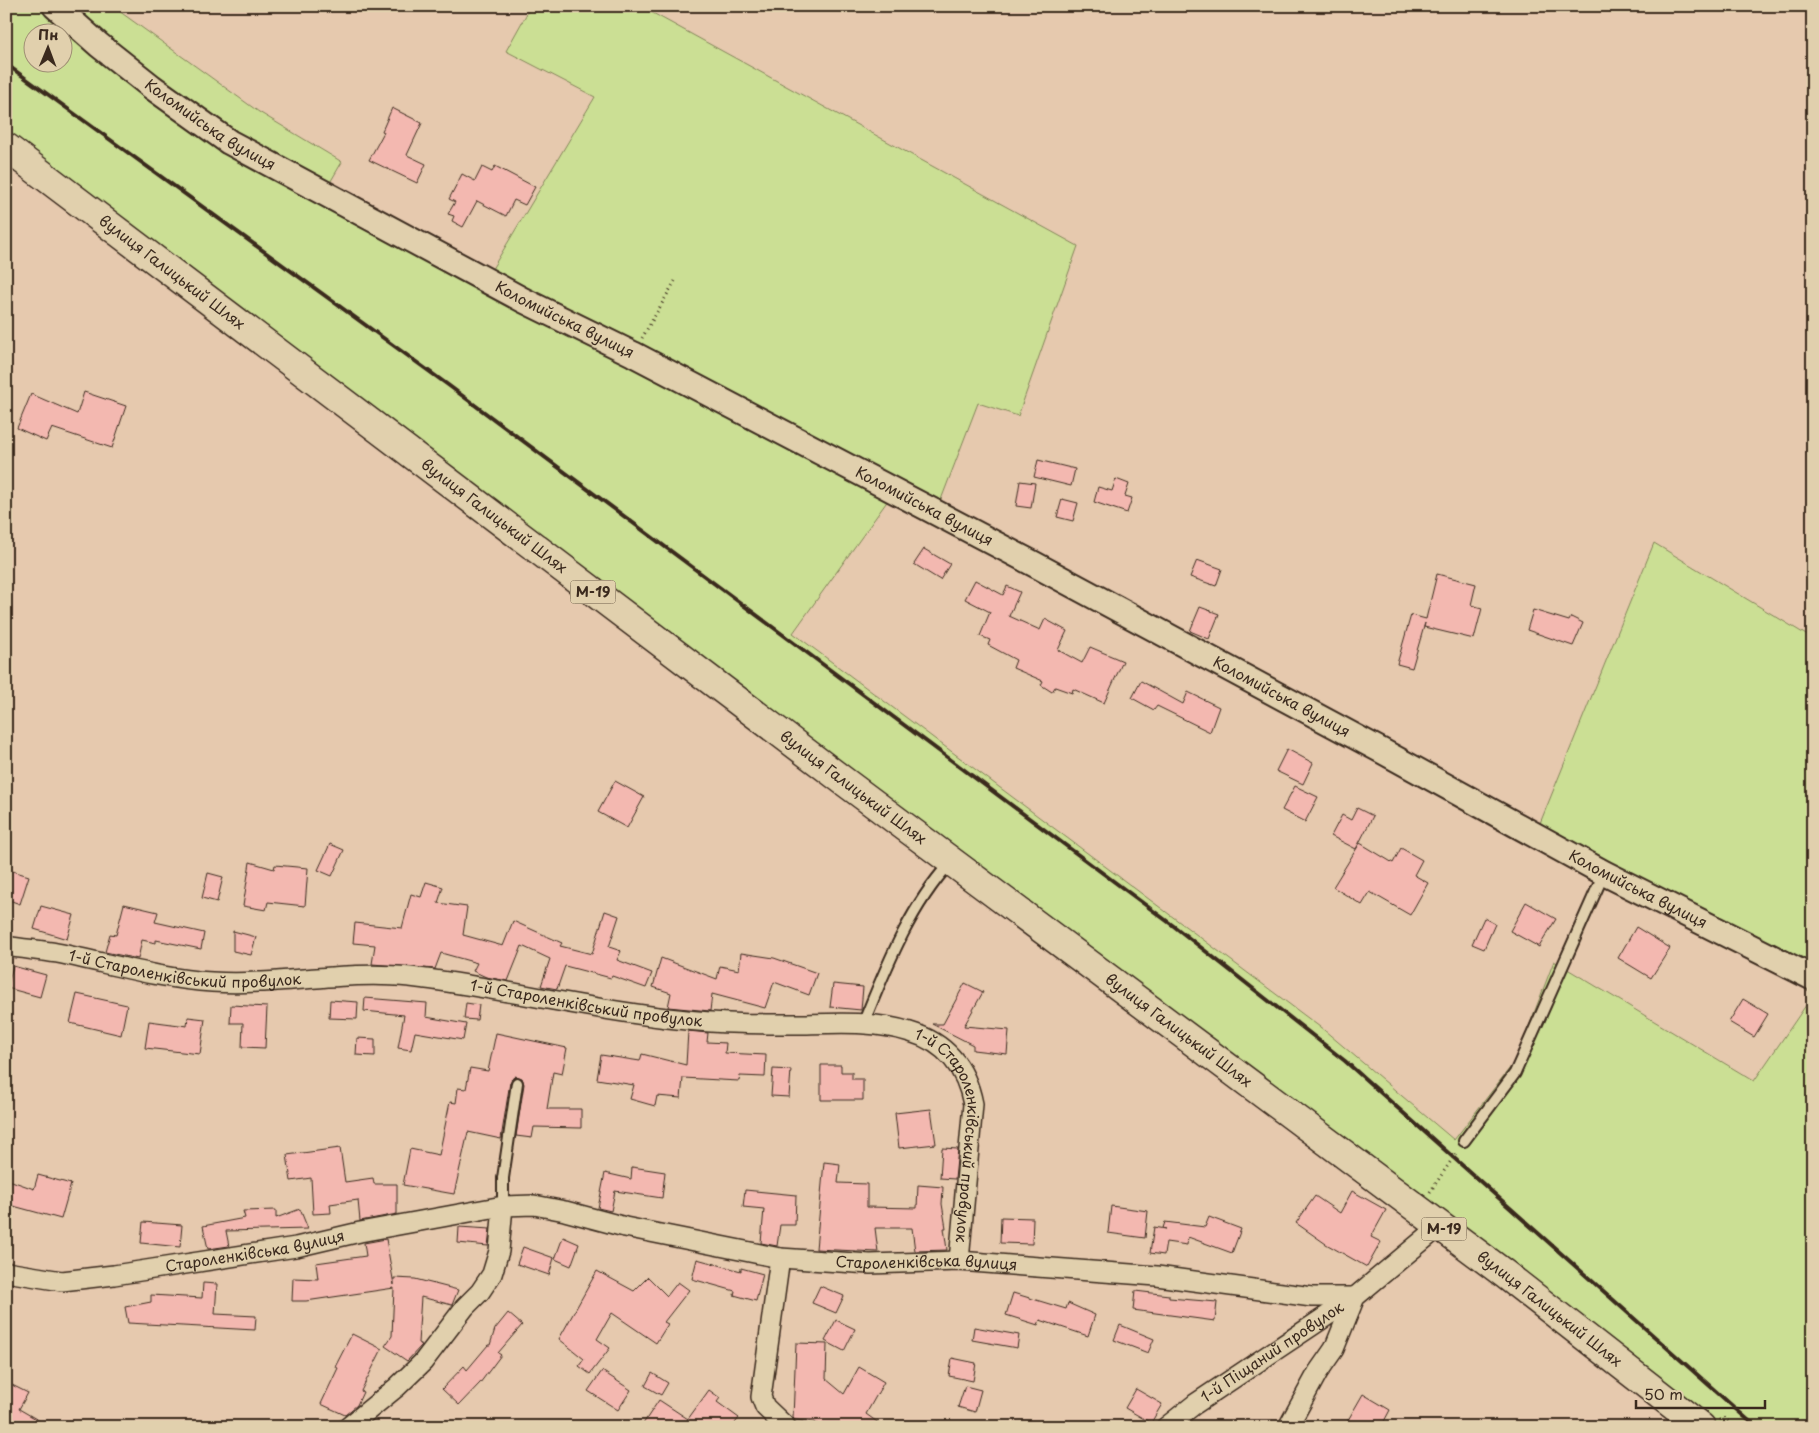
<svg xmlns="http://www.w3.org/2000/svg" width="1819" height="1433" font-family="'Playpen Sans',sans-serif">
<rect width="100%" height="100%" fill="#e6c9ae"/>
<filter id="ink" filterUnits="userSpaceOnUse"><feTurbulence type="fractalNoise" baseFrequency=".02" numOctaves="2"/><feDisplacementMap in="SourceGraphic" scale="10" xChannelSelector="R" yChannelSelector="G"/><feConvolveMatrix kernelMatrix="1 2 1 2 8 2 1 2 1" color-interpolation-filters="sRGB"/></filter>
<g filter="url(#ink)">
<!-- green -->
<path fill="#cbdf94" stroke="#838459" fill-rule="evenodd" d="M6 6H112L259 112 342 162 328 186 489 274 595 97 506 51 531 6H640L1078 246 1018 416 978 403 934 518 891 496 793 633 1324 1030 1454 1140 1516 1060 1554 961 1754 1081 1813 995V1427H1684L6 153ZM32 32H62V62H32Z
M1654 543 1813 639V982L1536 833Z"/>
<!-- building -->
<path fill="#f3b8b0" stroke="#3b2a1e" d="M392 108 422 123 407 155 426 164 417 183 369 160 384 132 382 131Z
M495 166 535 187 525 205 514 200 506 216 477 201 463 227 452 221 454 216 448 214 455 202 449 199 462 174 475 181 482 167 492 172Z
M84 392 126 406 112 448 52 428 46 441 17 428 31 394 77 414Z
M1038 460 1075 469 1071 486 1034 477Z
M1116 479 1129 484 1125 496 1132 498 1127 513 1094 502 1098 487 1112 491Z
M1020 481 1035 483 1031 508 1016 506Z
M1062 499 1078 503 1073 521 1057 517Z
M924 549 950 564 940 580 914 564Z
M1197 560 1222 569 1216 586 1190 577Z
M1437 574 1476 584 1471 605 1482 608 1474 639 1424 627 1425 623 1412 668 1397 664 1411 615 1426 619Z
M975 580 1003 595 1007 586 1020 592 1009 616 1040 630 1045 619 1067 631 1058 650 1082 663 1090 647 1123 661 1104 703 1073 689 1072 693 1055 687 1052 692 1041 685 1043 681 1013 668 1016 660 988 645 990 640 980 636 990 612 965 599Z
M1200 607 1219 614 1209 639 1190 631Z
M1533 610 1569 621 1571 617 1583 623 1573 646 1527 630Z
M1141 681 1183 704 1188 692 1219 707 1210 732 1157 706 1154 710 1132 698Z
M1287 749 1313 763 1303 784 1276 771Z
M615 781 644 797 627 828 598 812Z
M1295 786 1318 797 1305 822 1282 810Z
M1357 808 1373 816 1356 849 1331 836 1342 815 1351 820Z
M1360 843 1393 863 1401 848 1422 860 1414 875 1428 883 1410 915 1370 892 1362 905 1333 887Z
M330 844 344 850 332 876 318 870Z
M250 862 274 869 275 865 308 868 305 906 268 902 266 910 243 906Z
M9 870 29 876 20 904 6 899V879Z
M208 873 223 877 217 902 202 898Z
M426 882 443 887 438 903 467 907 463 935 503 946 513 921 562 943 560 946 592 954 605 911 619 916 609 947 621 951 617 960 652 973 646 988 612 976 611 978 565 966 557 989 541 986 550 959 522 946 508 981 486 977 473 971 477 963 441 953 435 969 372 964 375 945 353 943 355 923 402 928 411 894 421 897Z
M1526 902 1556 919 1539 947 1510 931Z
M124 904 158 912 155 922 204 933 201 949 156 940V943L142 940 138 959 105 952 110 934 116 935Z
M41 906 74 915 67 939 34 929Z
M1484 918 1495 924 1484 949 1472 944Z
M1636 927 1670 948 1651 978 1618 958Z
M233 931 256 937 251 955 233 951Z
M741 953 774 958 817 973 809 995 774 982 765 1008 712 994 710 1011 668 1007 671 993 653 987 661 958 717 979 720 966 739 970Z
M13 966 46 975 40 997 7 988Z
M965 983 983 992 964 1026 1009 1030 1007 1054 973 1050V1045L932 1024H943Z
M833 984 863 987 861 1010 830 1007Z
M77 994 127 1005 121 1035 70 1023Z
M365 998 427 1003 426 1017 466 1024 463 1040 415 1032 411 1050 398 1048 404 1015 364 1011Z
M1743 999 1768 1014 1754 1037 1729 1022Z
M330 1000 358 1002 357 1019 329 1018Z
M466 1003 479 1005 477 1020 464 1019Z
M231 1005 267 1007 265 1048 242 1047 243 1023H230Z
M188 1017 205 1019 200 1054 145 1048 149 1021 187 1026Z
M688 1031 708 1033 707 1042 726 1043 725 1053 766 1055 765 1077 740 1076 739 1081 683 1078 681 1098 657 1096 655 1106 630 1099 634 1085 597 1079 601 1055 640 1061 642 1054 686 1065Z
M496 1033 567 1048 562 1074 553 1072 547 1109H581V1128L534 1127 532 1138 516 1136 524 1084 522 1078 515 1076 510 1082 501 1139 468 1132 454 1194 403 1185 410 1149 439 1155 450 1102 456 1103 458 1088 466 1089 470 1068 488 1071Z
M357 1038 375 1039V1056L356 1055Z
M821 1065H841V1072H852V1079H863V1100H821Z
M773 1069 791 1070 789 1097 771 1096Z
M931 1109 936 1144 899 1148 895 1113Z
M340 1148 345 1182 373 1178 374 1184H397V1214L360 1221 358 1200 330 1204 331 1213 313 1214 311 1178 291 1181 287 1155Z
M942 1148 958 1149 955 1179 940 1178Z
M824 1162 840 1164 838 1183 867 1184V1207L917 1208 918 1185 943 1187 942 1204 946 1228H944L947 1250 915 1251 912 1228H875L878 1252 816 1249Z
M632 1167 665 1172 662 1198 615 1191 611 1211 598 1208 605 1173 631 1179Z
M38 1175 71 1184 61 1219 6 1204V1179L34 1189Z
M745 1190 796 1195 795 1225H780L777 1246 761 1243 764 1209 743 1207Z
M1352 1191 1386 1210 1371 1237 1381 1242 1367 1267 1326 1244 1296 1223 1315 1196 1340 1213Z
M1111 1206 1148 1211 1145 1238 1108 1233Z
M300 1209 308 1229 226 1231 229 1246 208 1249 203 1226 245 1218 243 1211 276 1210V1218Z
M1001 1217 1033 1218 1032 1244 1000 1243Z
M1209 1217 1241 1229 1232 1253 1188 1237 1187 1245 1166 1242 1164 1255 1150 1253 1154 1227 1166 1229 1163 1228 1165 1222 1205 1227Z
M143 1222 182 1225 180 1247 141 1243Z
M459 1227 490 1229 488 1246 458 1243Z
M563 1237 579 1244 571 1266 555 1259Z
M386 1239 394 1285V1278L415 1279 458 1290 452 1305 421 1297 418 1343 422 1345 407 1361 385 1346 392 1336 394 1288 306 1301H292L293 1278 318 1279 316 1263 366 1256 364 1243Z
M523 1247 554 1258 549 1275 517 1264Z
M697 1259 741 1271V1268L763 1274 756 1301 734 1295 735 1291 692 1279Z
M597 1271 634 1291 648 1277 667 1296 678 1282 689 1290 664 1322 668 1324 656 1343 612 1313 597 1339 610 1348 590 1374 579 1366 584 1359 559 1339Z
M203 1283 217 1284 215 1314 256 1316 255 1330 128 1323 125 1307 151 1302V1295L202 1298Z
M820 1286 844 1296 836 1313 812 1303Z
M1135 1291 1169 1295V1298L1217 1302 1215 1321 1133 1310Z
M1013 1293 1066 1309 1068 1303 1095 1315 1088 1336 1040 1320 1038 1325 1006 1315Z
M508 1313 522 1325 498 1353 501 1355 480 1383 459 1405 442 1389 464 1366 467 1370 488 1345H490L495 1329Z
M836 1320 855 1329 844 1351 825 1341Z
M1120 1325 1154 1339 1148 1353 1114 1340Z
M974 1327 1019 1335 1017 1348 972 1340Z
M352 1334 382 1349 361 1391 363 1392 357 1405 345 1415 321 1404 338 1368 335 1367Z
M796 1343 827 1344 826 1379 844 1394 859 1367 884 1382 866 1414 884 1427H821L815 1422 795 1420 793 1418Z
M952 1358 976 1363 973 1381 949 1376Z
M602 1371 631 1390 618 1410 588 1391Z
M652 1373 668 1383 661 1395 645 1386Z
M6 1382 28 1393 19 1409 50 1427H6Z
M965 1386 981 1390 975 1412 958 1407Z
M1136 1389 1162 1404 1151 1423 1125 1408Z
M709 1390 720 1398 717 1402 739 1418 732 1427H641L659 1400 688 1419Z
M1363 1394 1390 1410 1381 1427H1344Z"/>
<g fill="none" stroke-linecap="round" stroke-linejoin="round">
<defs>
<path id="service" d="M863 1024C886 968 909 908 950 863
M1464 1141 1515 1073 1604 873
M503 1206V1178L517 1083"/>
<g id="minor">
<path id="s1" d="M6 946C23 949 40 950 57 953 108 963 160 979 212 982 278 986 344 970 410 977 500 987 587 1010 677 1019 719 1024 762 1024 804 1024 840 1023 876 1021 910 1032 947 1043 966 1068 973 1104L959 1261"/>
<path d="M780 1258 761 1397 765 1407 786 1427"/>
<path id="s2" d="M6 1272 62 1281 114 1275 296 1247 360 1232 503 1206"/>
<path id="s3" d="M348 1427 397 1387 423 1362 465 1307 480 1292 492 1274 499 1251 503 1206 534 1205 565 1211 625 1227 780 1258 870 1264 959 1261 1157 1276 1312 1297H1355"/>
<path id="s4" d="M1166 1427 1195 1404 1355 1297"/>
<path d="M1288 1427 1318 1372 1334 1349 1355 1297 1440 1226"/>
</g>
<g id="tertiary">
<path id="s5" d="M55 6 99 45 152 87 229 142 523 300 633 354 1034 564 1382 751 1604 873 1813 978"/>
</g>
<g id="trunk">
<path id="s6" d="M6 147 845 782 1506 1275 1701 1427"/>
</g>
</defs>
<!-- service casing -->
<use href="#service" stroke="#3b2a1e" stroke-width="14"/>
<!-- minor casing -->
<use href="#minor" stroke="#3b2a1e" stroke-width="22"/>
<!-- tertiary casing -->
<use href="#tertiary" stroke="#3b2a1e" stroke-width="28"/>
<!-- trunk casing -->
<use href="#trunk" stroke="#3b2a1e" stroke-width="31"/>
<!-- path -->
<path stroke="#3b2a1e" stroke-width="3" stroke-dasharray="1 4" stroke-linecap="butt" d="M642 338 675 281
M1430 1192 1457 1152
M1720 1420 1723 1417 1735 1427
M1809 1427 1813 1423"/>
<!-- service -->
<use href="#service" stroke="#e1d0ad" stroke-width="10"/>
<!-- minor -->
<use href="#minor" stroke="#e1d0ad" stroke-width="19"/>
<!-- tertiary -->
<use href="#tertiary" stroke="#e1d0ad" stroke-width="24"/>
<!-- trunk -->
<use href="#trunk" stroke="#e1d0ad" stroke-width="28"/>
<!-- rail -->
<path stroke="#3b2a1e" stroke-width="4" d="M6 64 448 385 1175 927 1345 1061 1756 1427"/>
</g>
</g>
<g text-anchor="middle" stroke-width="4" stroke-linejoin="round" paint-order="stroke">
<!-- shield labels -->
<g fill="#e1d0ad" stroke="#6d5c49" stroke-width="1">
<rect x="570.5" y="580.5" width="45" height="23" rx="4"/>
<rect x="1421.5" y="1217.5" width="45" height="23" rx="4"/>
</g>
<g font-size="14" font-weight="bold" fill="#3b2a1e">
<text x="593" y="597">М-19</text>
<text x="1444" y="1234">М-19</text>
</g>
<!-- street labels -->
<g font-size="15" fill="#3b2a1e" stroke="#e1d0ad">
<text dy="5" stroke="none"><textPath href="#s5" startOffset="196">Коломийська вулиця</textPath></text>
<text dy="5" stroke="none"><textPath href="#s6" startOffset="208">вулиця Галицький Шлях</textPath></text>
<text dy="5" stroke="none"><textPath href="#s5" startOffset="601">Коломийська вулиця</textPath></text>
<text dy="5" stroke="none"><textPath href="#s5" startOffset="1006">Коломийська вулиця</textPath></text>
<text dy="5" stroke="none"><textPath href="#s6" startOffset="612">вулиця Галицький Шлях</textPath></text>
<text dy="5" stroke="none"><textPath href="#s5" startOffset="1411">Коломийська вулиця</textPath></text>
<text dy="5" stroke="none"><textPath href="#s6" startOffset="1062">вулиця Галицький Шлях</textPath></text>
<text dy="5" stroke="none"><textPath href="#s5" startOffset="1816">Коломийська вулиця</textPath></text>
<text dy="5" stroke="none"><textPath href="#s1" startOffset="181">1-й Староленківський провулок</textPath></text>
<text dy="5" stroke="none"><textPath href="#s1" startOffset="586">1-й Староленківський провулок</textPath></text>
<text dy="5" stroke="none"><textPath href="#s6" startOffset="1468">вулиця Галицький Шлях</textPath></text>
<text dy="5" stroke="none"><textPath href="#s1" startOffset="1035">1-й Староленківський провулок</textPath></text>
<text dy="5" stroke="none"><textPath href="#s2" startOffset="252">Староленківська вулиця</textPath></text>
<text dy="5" stroke="none"><textPath href="#s3" startOffset="710">Староленківська вулиця</textPath></text>
<text dy="5" stroke="none"><textPath href="#s6" startOffset="1932">вулиця Галицький Шлях</textPath></text>
<text dy="5" stroke="none"><textPath href="#s4" startOffset="130">1-й Піщаний провулок</textPath></text>
</g>
</g>
<!-- margin -->
<rect width="1819" height="1433" fill="none" stroke="#e1d0ad" stroke-width="25"/>
<rect x="12" y="12" width="1794" height="1408" fill="none" stroke="#3b2a1e" stroke-width="2" filter="url(#ink)"/>
<!-- north arrow -->
<g transform="translate(48 48) rotate(1)"><circle r="24" fill="#e1d0ad" stroke="#9f8e74"/>
<path d="M0-4L9 19L0 12L-9 19Z" fill="#3b2a1e"/>
<text y="-8" font-size="14" font-weight="bold" text-anchor="middle" fill="#3b2a1e">Пн</text>
</g>
<!-- scale -->
<path d="M1636 1400v8h129v-8" fill="none" stroke="#3b2a1e" stroke-width="2.5"/>
<text x="1644" y="1400" font-size="15" fill="#3b2a1e" stroke="#e1d0ad" stroke-width="4" paint-order="stroke">50 m</text>
</svg>
